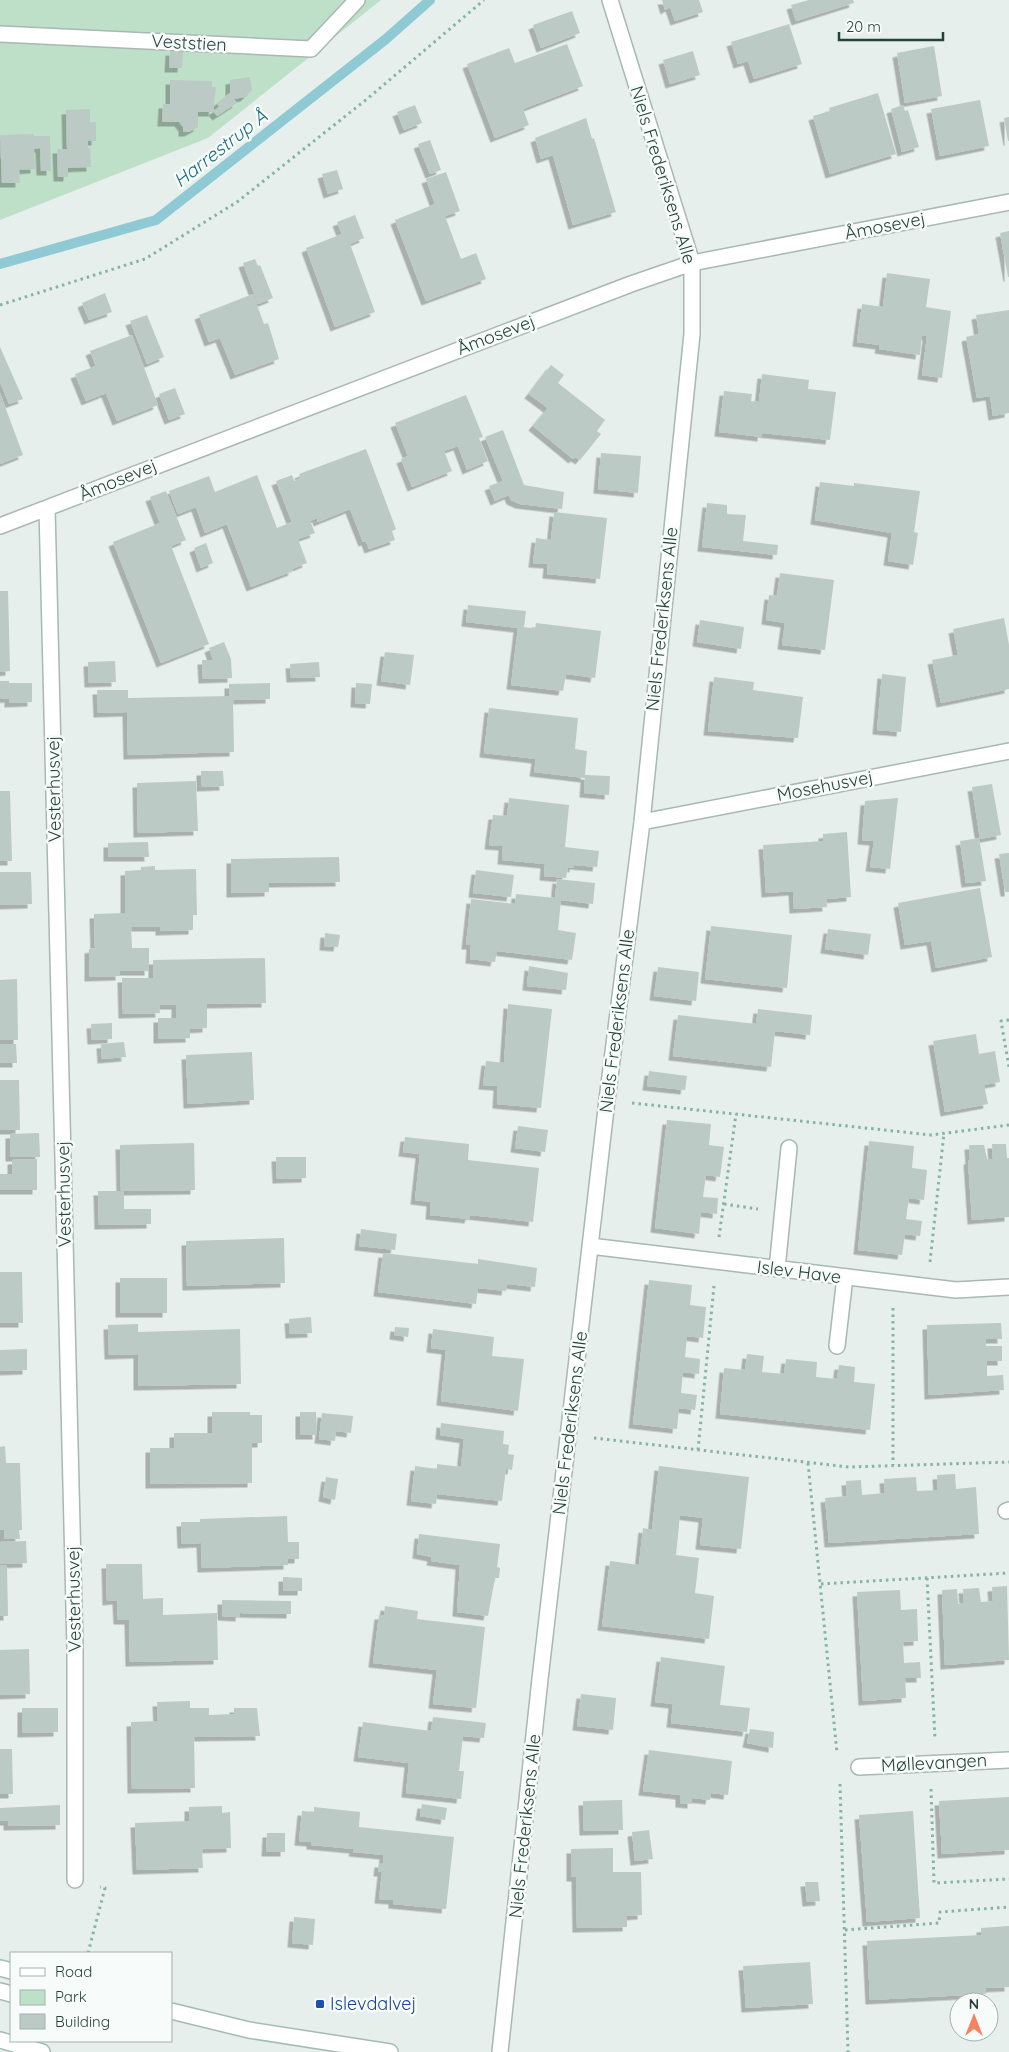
<svg xmlns="http://www.w3.org/2000/svg" width="1009" height="2052" font-family="Quicksand,sans-serif">
<defs>
<filter id="shadow"><feDropShadow dx="-4.5" dy="4.5" stdDeviation="0" flood-color="#0004"/></filter>
</defs>
<rect width="100%" height="100%" fill="#e6efeb"/>
<!-- green -->
<path fill="#bfe0c8" d="M0 0H381L208 138 0 220Z"/>
<g fill="none" stroke-linecap="round" stroke-linejoin="round">
<!-- stream -->
<path stroke="#8ec9d4" stroke-width="10" d="M0 264 156 220 386 39 430 0"/>
</g>
<!-- building -->
<path fill="#bbcac4" filter="url(#shadow)" d="M662 0H699L703 12 675 21 670 7 665 10Z
M809 0H853L854 3 796 21 791 5Z
M572 11 580 33 541 48 533 25Z
M789 24 802 64 754 79 748 61 738 64 731 42Z
M567 44 583 86 523 109 529 125 495 138 467 64 509 48 515 63Z
M934 46 942 96 905 103 897 53Z
M170 51 183 52 182 68H169Z
M693 51 700 75 670 84 663 60Z
M250 77 252 90 245 97 234 99 237 103 217 116 213 111 219 107 217 103 230 93V80Z
M170 80 212 81V87H216L213 112H198V127L189 132H183V127L179 122H162L163 104H170Z
M878 93 896 154 830 174 813 116 830 111 829 108Z
M980 100 989 146 940 156 931 109Z
M415 105 422 123 404 130 397 112Z
M903 105 905 111 908 110 919 147 902 152 891 109Z
M90 109V122H96V141H88V148H90L91 167 68 168V177H58L57 149H67L66 110Z
M1009 117V141H1008L1004 118Z
M586 118 592 139 594 138 616 212 573 225 553 155 541 159 535 138Z
M34 134V136H50L51 171H41L40 148 34 149 35 169 19 170 20 183H2L0 135Z
M430 140 441 170 430 174 418 144Z
M337 170 343 189 328 194 322 174Z
M446 172 460 211 445 216 461 259 476 253 486 279 426 301 395 220 435 204 426 179Z
M355 215 364 238 350 244 375 312 335 327 306 248 342 234 337 222Z
M1009 231V277H1008L1000 233Z
M255 259 258 266 260 265 273 298 258 304 243 263Z
M887 273 930 279 926 307 951 311 942 378 922 375 927 336 922 335 920 355 879 349 880 345 857 342 862 304 883 307Z
M105 293 112 312 89 320 82 303Z
M253 294 264 324 268 323 279 359 235 375 220 338 209 342 199 315Z
M1009 310V413L993 416 990 396 977 398 966 337 979 334 976 315Z
M147 315 164 357 147 364 130 321Z
M132 335 158 405 117 421 106 393 86 401 75 374 96 366 90 351Z
M0 347 23 399 9 404 0 382Z
M551 365 564 375 558 383 605 420 597 431 601 434 580 460 575 457 573 459 533 426 548 408 529 394Z
M762 374 809 380 808 389 836 392 830 440 762 433V437L719 432 724 391 752 394 751 401 759 402Z
M175 388 185 414 169 420 159 394Z
M0 393 23 455 0 464Z
M466 395 483 437 479 438 488 461 467 470 458 446 444 451 452 471 412 487 401 459 408 456 395 423Z
M503 430 524 485 564 492 562 509 520 504 511 500 509 495 495 501 489 486 503 481 485 437Z
M366 449 396 529 392 531 395 540 369 549 366 541 363 542 350 509 318 522 317 518 310 521 315 533 298 539 307 563 292 569 293 571 251 587 227 524 205 533 196 507 178 514 169 491 209 476 215 492 257 475 277 528 292 522 276 481 292 475 294 481 301 478 299 474Z
M601 453 641 456 638 493 598 489Z
M820 482 854 486V483L920 491 914 532 918 533 913 565 888 561 892 533 815 520Z
M166 491 186 540 171 546 209 644 161 663 113 542 160 523 150 497Z
M707 503 727 505V514L746 515 743 541 778 545 777 555 702 547Z
M554 512 607 518 600 579 547 574 548 564 533 563 536 538 551 540Z
M206 543 213 563 201 568 194 548Z
M780 573 834 580 825 650 782 645 785 623 766 620 769 595 777 596Z
M0 591H8L10 671 0 672Z
M468 605 526 611 524 627 535 629 536 623 601 631 595 678 566 674 563 691 511 685 518 628 466 622Z
M1004 618 1009 645V689L941 703 932 660 958 655 953 629Z
M700 620 744 627 741 649 697 642Z
M224 642 231 659 232 678 203 679 202 660H213L209 648Z
M385 652 414 655 410 685 381 681Z
M115 661 116 682 89 683 88 662Z
M319 662 320 677 291 678 290 664Z
M882 674 906 677 901 732 877 730Z
M714 677 754 682 753 690 803 697 798 738 708 731Z
M0 681H9V683H32V702L9 703V698L0 699Z
M270 683V699L233 700 234 752 128 755 127 712 98 713 97 690H128V698L229 696V684Z
M356 683 372 684 370 704 355 703Z
M489 708 578 718 575 749 587 751 585 775 610 776 609 795 584 793 585 778 534 772 536 759 484 753Z
M201 771H223L224 786 201 787Z
M196 781 198 831 138 833 137 783Z
M992 784 1001 835 980 839 972 787Z
M0 791H10L12 861H0Z
M509 798 569 805 565 847 599 851 597 867 574 865V868L568 867 566 878 544 876 545 864 502 860 503 846 489 845 493 815 507 816Z
M898 798 890 869 870 867 874 841 862 840 865 801Z
M847 832 851 897 826 899 827 907 794 909 793 891 766 893 763 845 823 841V834Z
M979 838 986 881 966 883 960 841Z
M148 842 149 857H108V843Z
M1009 853V892H1005L999 854Z
M339 857 340 882 269 883V892L231 893V859Z
M155 866V870L196 869 197 915H193V930L160 931V927H131L132 948H149V971H120V976L89 977V949L95 948 94 914 125 913V871L141 870V867Z
M476 870 514 875 511 897 473 893Z
M0 872H31L32 904 0 905Z
M557 879 595 883 593 904 561 900 558 930 576 933 572 960 497 951 495 962 470 959 471 945H466L471 899 515 904 516 894 555 898Z
M980 888 992 957 936 968 931 941 905 945 898 903Z
M711 926 792 935 787 988 705 979Z
M828 929 871 934 868 955 825 949Z
M325 933 340 935 338 947 324 946Z
M265 958 266 1003 207 1004V1028L190 1029V1038L158 1039V1018H176V1005H159L160 1013 123 1014 122 978H153V960Z
M529 966 568 973 566 990 527 986Z
M658 967 699 972 696 1001 654 996Z
M17 979 18 1040H0V980Z
M508 1004 552 1009 541 1108 497 1104 498 1086 483 1085 486 1061 504 1063Z
M758 1009 812 1015 810 1035 775 1031 771 1067 673 1056 678 1015 756 1024Z
M112 1023V1039L92 1040 91 1024Z
M976 1034 979 1054 995 1051 1000 1082 984 1085 988 1104 945 1112 933 1041Z
M124 1042 126 1057 102 1059 101 1044Z
M0 1044H16L17 1063H0Z
M252 1052 254 1100 188 1104 186 1055Z
M649 1071 687 1076 685 1090 647 1086Z
M0 1080H19L20 1130H0Z
M667 1120 711 1124 709 1145 724 1147 720 1177 706 1175 703 1197 718 1198 717 1214 701 1212 699 1234 655 1228Z
M518 1126 548 1130 545 1152 515 1148Z
M39 1133 40 1157H10V1134Z
M405 1137 469 1144 468 1160 539 1168 533 1222 470 1215 469 1219 430 1215 431 1202 415 1200 420 1154 403 1152Z
M869 1141 914 1146 912 1168 927 1170 924 1200 909 1198 906 1219 922 1221 920 1236 905 1234 902 1255 858 1250Z
M194 1143 195 1190 124 1191V1209H151V1224L99 1225 98 1191H121L120 1145Z
M992 1144H1006L1007 1158H1009V1217L972 1220 968 1160H970L969 1145H984L987 1159H993Z
M276 1157H306V1178L277 1179Z
M37 1159V1190H0V1174H12V1160Z
M361 1229 397 1234 395 1250 359 1246Z
M284 1238 285 1283 187 1286 186 1241Z
M383 1253 478 1264V1259L537 1268 535 1287 507 1284 506 1291 478 1288 476 1304 378 1292Z
M0 1272H22L23 1323H0Z
M120 1278H167V1313H120Z
M649 1280 692 1285 690 1305 706 1307 703 1338 687 1336 685 1357 700 1359 699 1374 683 1372 681 1393 697 1395 695 1410 679 1408 677 1429 633 1424Z
M311 1317 312 1333 290 1334 289 1319Z
M1001 1323 1002 1339H986V1346H1002V1361H987V1376L1003 1375 1004 1390 929 1395 927 1325Z
M138 1324V1332L240 1329 241 1384 138 1386V1354L109 1355 108 1325Z
M395 1327 409 1328 408 1337 394 1335Z
M433 1329 494 1337 492 1356 524 1359 518 1411 441 1401 446 1350 431 1348Z
M27 1349V1370L0 1371V1350Z
M747 1354 764 1356 762 1372 784 1374 786 1359 817 1362 816 1377 837 1379 839 1365 855 1367 854 1382 875 1384 870 1430 720 1414 724 1368 745 1370Z
M212 1412H250V1415H262V1443H252V1483L150 1484V1448H174V1433H212Z
M300 1412H316L317 1435H300Z
M322 1413 353 1416 351 1433 336 1431 335 1441 319 1439Z
M441 1423 504 1431 503 1444 509 1445 508 1454 514 1455 512 1470 506 1469 502 1501 437 1494 436 1504 411 1501 415 1466 437 1469V1464L461 1467 464 1439H466L440 1435Z
M5 1446 6 1463H20L22 1530H19L20 1539H4V1530H0V1447Z
M659 1466 749 1477 741 1549 700 1545 703 1518 680 1515 676 1555 699 1558 695 1593 714 1596 709 1639 602 1626 610 1561 639 1565 643 1528 652 1530Z
M955 1474 956 1489 976 1487 979 1534 829 1543 825 1498 847 1496 846 1481 861 1480 862 1495 885 1493 884 1479 916 1477 917 1491 938 1490 937 1475Z
M326 1477 338 1479 335 1500 323 1497Z
M287 1516 288 1542H299V1559H288V1565L202 1568 201 1543 182 1544 181 1522H200V1519Z
M419 1534 500 1544 497 1567 500 1568 499 1578H495L488 1616 457 1612 460 1565 431 1561 432 1557 417 1554Z
M26 1541 27 1563 0 1564V1542Z
M106 1564H142L143 1599 163 1598V1615L217 1613 218 1660 130 1662 129 1620H118L117 1600 107 1601Z
M7 1565 8 1616H0V1566Z
M283 1577 302 1578V1591H283Z
M1007 1586 1009 1660 945 1665 942 1590 957 1589 958 1604 964 1603 963 1589 979 1588 981 1602 993 1601 992 1587Z
M900 1590 901 1610 917 1609 918 1641 903 1642 904 1663 920 1662 921 1678H905L906 1698 863 1701 857 1592Z
M222 1600 291 1601V1614L240 1613V1617L222 1616Z
M385 1606 418 1611 417 1619 485 1627 476 1708 433 1704 437 1670 373 1663 379 1615H384Z
M29 1649 30 1694 0 1695V1650Z
M661 1657 725 1666 720 1705 750 1708 747 1732 671 1723 673 1704 655 1702Z
M581 1694 616 1698 613 1730 577 1726Z
M190 1701V1708H209V1715L234 1714V1708H257L260 1736 194 1737 195 1788 132 1789 131 1722 158 1721 157 1702Z
M22 1708H58V1732L22 1733Z
M433 1717 486 1723 484 1738 463 1736 459 1771H464L461 1799 406 1793 409 1763 358 1757 363 1722 431 1731Z
M750 1729 774 1732 773 1748 747 1743Z
M0 1749H12L13 1794H0Z
M649 1750 732 1761 728 1795 711 1793 710 1800 692 1798V1804L680 1803V1795L643 1791Z
M1009 1797V1850L942 1854 939 1801Z
M622 1800 623 1830 584 1831 583 1801Z
M422 1804 447 1808 445 1820 420 1816Z
M60 1805V1825L8 1826V1821H0V1808Z
M222 1806V1813L230 1812 231 1848 202 1849 203 1868 137 1870 135 1823 189 1821V1807Z
M314 1807 360 1812 359 1827 454 1837 446 1909 393 1904V1900L379 1899 382 1872H378L379 1863H383L384 1855 353 1852 354 1849 311 1845V1842L299 1841 302 1811 314 1812Z
M913 1811 920 1918 867 1922 859 1815Z
M649 1830 653 1859 635 1861 632 1832Z
M267 1833H285V1852H266Z
M613 1848V1872H641L642 1915 627 1916V1927L577 1928 576 1877H571V1849Z
M805 1882H818L820 1901 807 1902Z
M294 1917 315 1919 313 1945 292 1943Z
M1009 1926V1987L986 1988V1994L870 2000 867 1941 981 1935V1928Z
M810 1962 813 2004 746 2008 743 1966Z"/>
<g fill="none" stroke-linecap="round" stroke-linejoin="round">
<defs>
<path id="lane" d="M0 34 311 49 357 0
M777 1269 789 1148
M837 1346 845 1277
M1006 1511 1009 1510"/>
<path id="street" d="M47 508 75 1648V1880
M0 526 631 284 692 263 1009 202
M642 822 1009 751
M590 1246 956 1290 1009 1287
M859 1767 1009 1760
M500 2052 540 1679 607 1100 642 822 692 334V263L610 0"/>
<path id="secondary" d="M0 1968 11 1971
M0 1991 11 1994
M171 2011 249 2030 390 2052
M0 2040 42 2052"/>
</defs>
<!-- lane casing -->
<use href="#lane" stroke="#a8b8b2" stroke-width="18"/>
<!-- street casing -->
<use href="#street" stroke="#a8b8b2" stroke-width="18"/>
<!-- secondary casing -->
<use href="#secondary" stroke="#a4bbb3" stroke-width="18"/>
<!-- path -->
<path stroke="#86b3a5" stroke-width="3" stroke-dasharray="2.5 4" stroke-linecap="butt" d="M0 305 145 259 237 202 367 99 484 0
M1009 1020 1001 1021 1009 1067
M632 1103 931 1135 1009 1125
M724 1204 758 1209
M719 1237 736 1114
M930 1262 944 1133
M893 1308V1465
M594 1438 849 1467 1009 1462
M698 1450 714 1286
M808 1463 837 1753
M927 1578 935 1739
M821 1584 1009 1573
M840 1784 848 2052
M931 1789 934 1883 1009 1879
M845 1930 939 1923 940 1912 1009 1907
M88 1953 105 1888 100 1887"/>
<!-- lane -->
<use href="#lane" stroke="#fff" stroke-width="15"/>
<!-- street -->
<use href="#street" stroke="#fff" stroke-width="15"/>
<!-- secondary -->
<use href="#secondary" stroke="#fff" stroke-width="15"/>
</g>
<!-- markers -->
<rect fill="#1a4fb4" stroke="#f7fbf9" stroke-width="2" x="315" y="1999" width="10" height="10" rx="2.5"/>
<g text-anchor="middle" stroke-width="5" stroke-linejoin="round" paint-order="stroke">
<!-- street labels -->
<g font-size="18" fill="#24423a" stroke="#f7fbf9">
<text transform="translate(189 43) rotate(3)" y="6">Veststien</text>
<text transform="translate(663 175) rotate(73)" y="6">Niels Frederiksens Alle</text>
<text transform="translate(885 226) rotate(-11)" y="6">Åmosevej</text>
<text transform="translate(496 335) rotate(-21)" y="6">Åmosevej</text>
<text transform="translate(118 480) rotate(-22)" y="6">Åmosevej</text>
<text transform="translate(662 619) rotate(-84)" y="6">Niels Frederiksens Alle</text>
<text transform="translate(825 786) rotate(-11)" y="6">Mosehusvej</text>
<text transform="translate(54 789) rotate(-91)" y="6">Vesterhusvej</text>
<text transform="translate(617 1021) rotate(-83)" y="6">Niels Frederiksens Alle</text>
<text transform="translate(64 1194) rotate(-91)" y="6">Vesterhusvej</text>
<text transform="translate(799 1272) rotate(7)" y="6">Islev Have</text>
<text transform="translate(570 1423) rotate(-83)" y="6">Niels Frederiksens Alle</text>
<text transform="translate(74 1599) rotate(-91)" y="6">Vesterhusvej</text>
<text transform="translate(934 1763) rotate(-3)" y="6">Møllevangen</text>
<text transform="translate(525 1826) rotate(-84)" y="6">Niels Frederiksens Alle</text>
</g>
<!-- transit labels -->
<g font-size="18" fill="#164399" stroke="#f7fbf9" text-anchor="start">
<text x="330" y="2010">Islevdalvej</text>
</g>
<!-- water labels -->
<g font-size="19" font-style="italic" fill="#1c6f80" stroke="#f7fbf9">
<text transform="translate(220 148) rotate(-38)" y="7">Harrestrup Å</text>
</g>
</g>
<!-- legend -->
<rect x="10" y="1952" width="162" height="90" fill="#f7fbf9" stroke="#a3b1ad"/>
<rect x="20" y="1968" width="25" height="8" fill="#ffffff" stroke="#a3b1ad"/>
<text x="55" y="1977" font-size="15" fill="#24423a">Road</text>
<rect x="20" y="1990" width="25" height="15" fill="#bfe0c8" stroke="#a3b1ad"/>
<text x="55" y="2002" font-size="15" fill="#24423a">Park</text>
<rect x="20" y="2014" width="25" height="15" fill="#bbcac4" stroke="#a3b1ad"/>
<text x="55" y="2027" font-size="15" fill="#24423a">Building</text>
<!-- north arrow -->
<g transform="translate(974 2017)"><circle r="24" fill="#f7fbf9" stroke="#a3b1ad"/>
<path d="M0-4L9 19L0 12L-9 19Z" fill="#f4845f"/>
<text y="-8" font-size="14" font-weight="bold" text-anchor="middle" fill="#24423a">N</text>
</g>
<!-- scale -->
<path d="M839 32v8h104v-8" fill="none" stroke="#24423a" stroke-width="2.5"/>
<text x="846" y="32" font-size="15" fill="#24423a" stroke="#f7fbf9" stroke-width="4" paint-order="stroke">20 m</text>
</svg>
